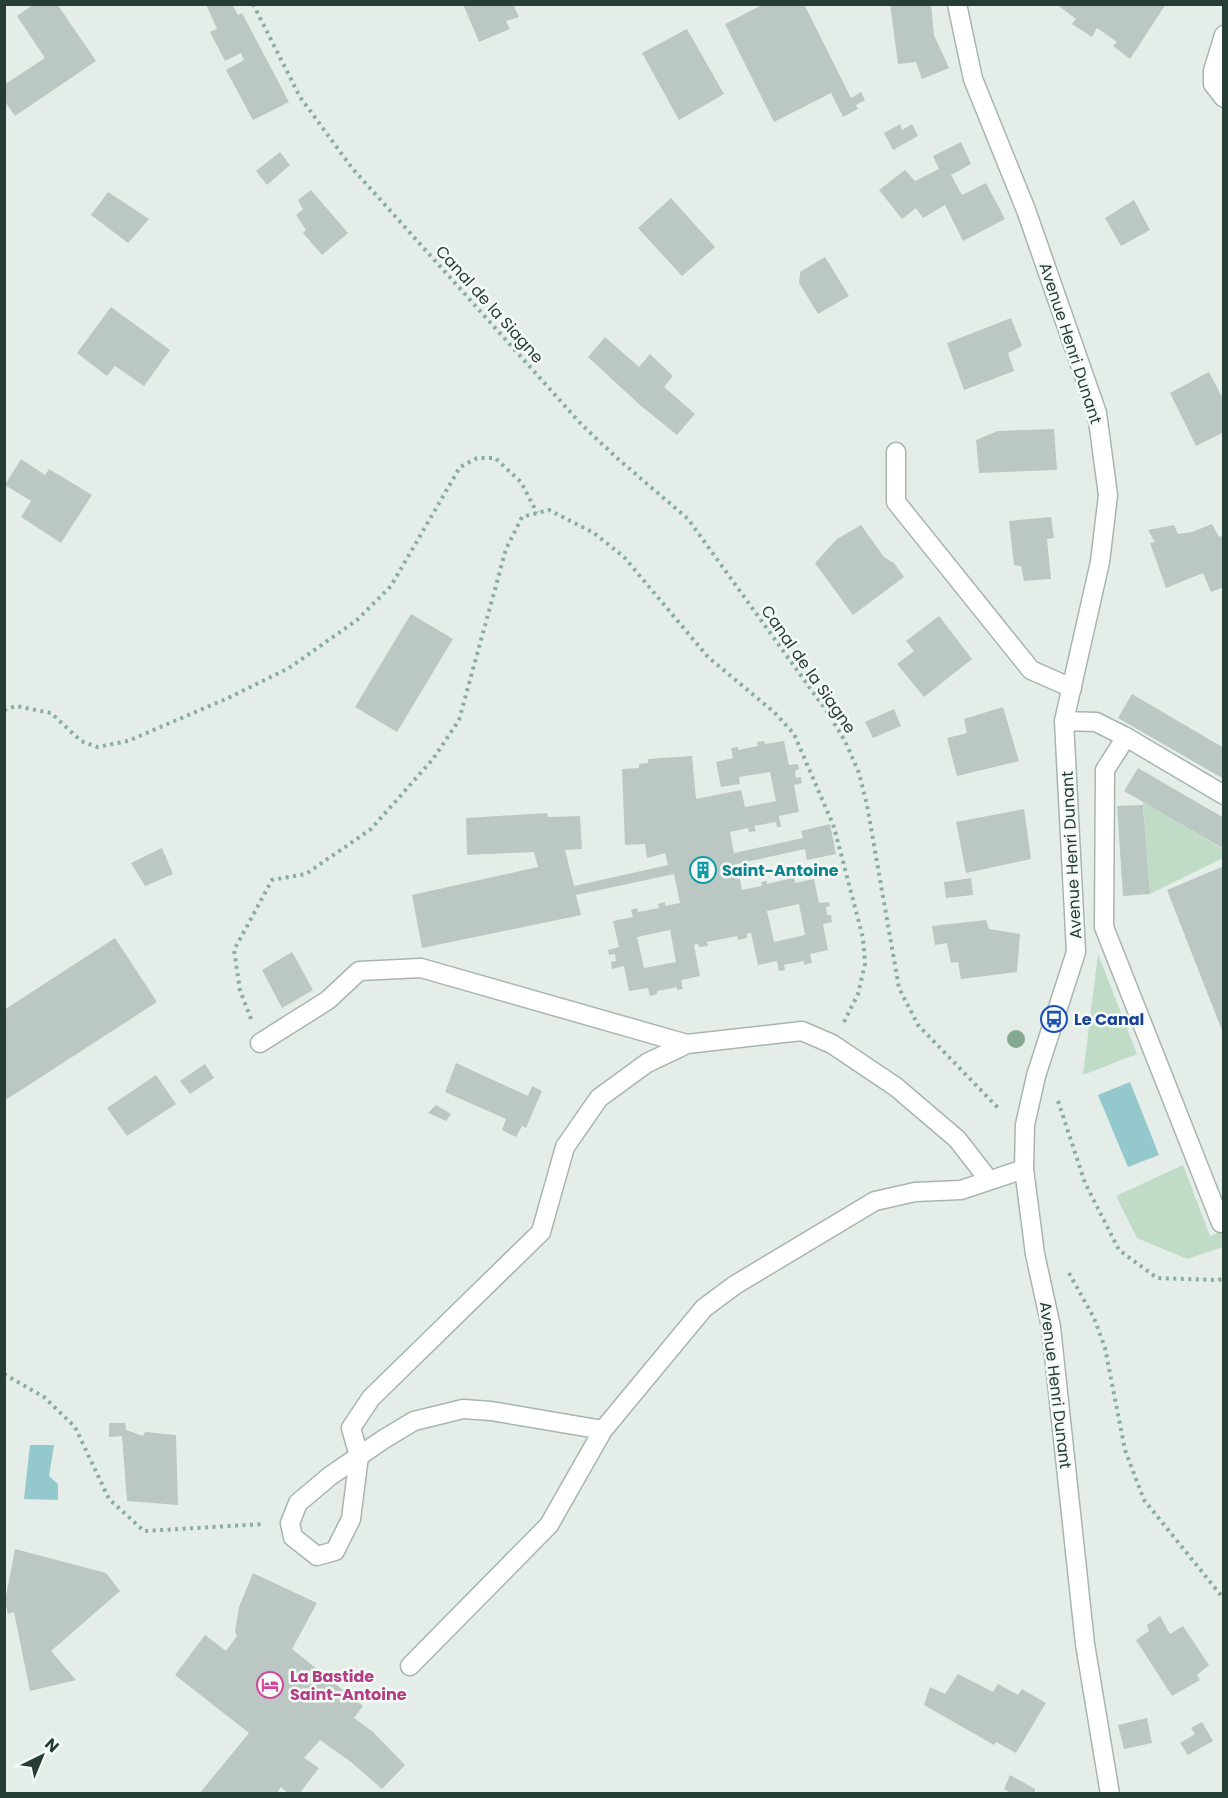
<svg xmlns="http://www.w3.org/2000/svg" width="1228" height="1798" font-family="Poppins,sans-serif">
<rect width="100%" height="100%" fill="#e5ede9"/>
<!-- green -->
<path fill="#c0dcc6" d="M1143 802 1223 849V858L1150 894Z
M1098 954 1137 1054 1083 1075Z
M1183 1165 1210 1236 1223 1231V1247L1187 1259 1137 1238 1116 1196Z"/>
<!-- water -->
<path fill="#93c8cc" d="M1130 1082 1159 1155 1128 1167 1098 1095Z
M30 1445H54L49 1476 58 1484V1500L24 1499Z"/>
<!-- building -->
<path fill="#bbc7c2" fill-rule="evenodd" d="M34 4H57L96 61 15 116 4 100V85L45 58 17 16Z
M206 4H232L238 15 242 13 289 102 253 120 226 70 244 60 241 53 225 61 210 32 217 29Z
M463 4H513L519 17 506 21 510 29 479 42Z
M764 4H804L851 98 861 92 865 100 856 105 858 109 843 117 831 93 774 122 725 24Z
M890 4H931L934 35 949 68 922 79 916 62 898 64Z
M1056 4H1166L1130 59 1113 46 1117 42 1097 28 1092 37 1072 24 1076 19Z
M687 29 724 94 679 120 642 53Z
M900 124 902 130 912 124 918 136 893 150 884 133Z
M961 142 971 164 951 175 962 195 986 183 1005 219 963 241 945 205 923 218 916 208 902 219 879 190 905 170 915 181 939 169 933 156Z
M280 152 290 165 267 185 256 171Z
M311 190 348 233 322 255 303 233 306 230 296 215 303 209 298 200Z
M108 192 149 219 128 243 91 215Z
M671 198 715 247 682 276 638 228Z
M1134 200 1150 230 1121 246 1105 218Z
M825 257 849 296 818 314 799 283 800 275V272Z
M111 307 170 350 144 386 115 366 107 376 77 353Z
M1011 318 1022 346 1008 353 1014 371 964 390 947 343Z
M605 337 639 367 650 354 673 376 664 387 695 414 677 435 641 406 588 357Z
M1209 372 1224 401V432L1196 446 1170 393Z
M1054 429 1057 470 979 473 976 440 998 431Z
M21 459 45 475 49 469 92 495 61 543 21 517 31 501 5 485Z
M1051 517 1054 538 1047 539 1051 579 1024 581 1021 566 1014 565 1009 521Z
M1212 524 1219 537 1224 535V587L1211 592 1203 573 1166 588 1150 543 1155 542 1148 530 1174 525 1178 534 1192 532Z
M861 525 884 557 894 563 904 577 853 615 815 563 837 539Z
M411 614 453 639 397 732 355 707Z
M939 616 972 659 924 697 897 664 914 651 906 641Z
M1132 694 1224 748V779L1118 718Z
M1003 707 1019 761 957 776 947 738 967 733 964 719Z
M894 709 901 726 873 738 865 722Z
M764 741 765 744 784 741 789 765 798 764 799 769 795 771 796 778 801 777 802 783 794 785 799 812 779 816 781 827H777L776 822 754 826 756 831 749 832 748 828 730 832 734 853 803 838 801 831 830 824 836 854 807 860 805 849 737 864 742 890 762 886 761 882 767 881V884L788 879 787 876 794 875 795 883 814 879 819 903 829 902 830 906 826 907 827 915H831L832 922 823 924 828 950 810 954 812 963 804 965V961L784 965 785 970 779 971 777 961 758 965 751 933 747 934V938L738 940 737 936 707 942 708 946 699 947 698 944 694 945 700 976 681 980 683 989 677 990V987L657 991V994L650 996 648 988 629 991 624 966 612 969 611 962 616 961 615 954 609 955 608 950 619 947 613 921 633 917 631 910 637 908 638 912 659 908 658 904 665 902V906L680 903 674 874 576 895 581 915 422 948 412 895 538 867 534 852 467 855 466 818 547 813 548 817 580 816 582 849 565 850 574 886 668 865 665 853 647 858 645 844 625 845 622 769 639 768V764L648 763V759L692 756 696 799 741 790 745 807 776 801 770 772 739 777 740 784 721 787 716 762 733 758 731 748 738 747V750L758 746 757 742ZM799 904 805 935 774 942 767 911ZM670 930 676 962 644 968 637 937Z
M1138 768 1224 818V849L1124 791Z
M1143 805 1150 894 1123 896 1117 806Z
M1024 809 1031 859 966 873 956 822Z
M162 848 173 874 145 886 131 863Z
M1224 866V1033H1223L1167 890Z
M971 878 973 895 946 898 944 882Z
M986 920 989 929 1020 934 1017 972 961 979 958 962 951 963 947 943 935 945 932 926Z
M115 938 157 1002 4 1101V1010Z
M292 952 313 990 282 1008 262 970Z
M456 1063 528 1096 532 1086 542 1091 526 1128 522 1126 516 1137 502 1130 506 1119 445 1092Z
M205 1064 214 1078 190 1094 180 1081Z
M156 1075 176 1104 127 1136 107 1108Z
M436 1105 451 1114 446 1121 428 1113Z
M109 1423H125L126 1430 143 1436 145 1432 176 1435 178 1505 127 1501 122 1436 109 1437Z
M15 1549 106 1573 120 1591 51 1651 76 1680 30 1691 14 1612 8 1614 5 1601Z
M253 1573 317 1603 292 1649 363 1706 354 1718 373 1732 405 1765 382 1789 351 1762 320 1740 304 1758 319 1768 299 1794H289L281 1787 276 1794H199L249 1733 175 1675 205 1635 226 1651 237 1636 235 1632 239 1607Z
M1160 1616 1170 1634 1183 1626 1209 1665 1197 1675 1200 1680 1172 1696 1136 1640 1149 1631 1147 1625Z
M958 1674 993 1692 998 1684 1018 1695 1022 1689 1046 1703 1016 1753 996 1742 994 1745 924 1705 930 1687 945 1694Z
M1147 1718 1152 1743 1124 1749 1118 1725Z
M1202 1722 1213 1741 1188 1755 1180 1743 1195 1734 1191 1728Z
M1010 1775 1035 1789V1794H1013L1004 1789Z"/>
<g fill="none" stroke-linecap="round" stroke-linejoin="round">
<defs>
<path id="service" d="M896 452V502L1031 670 1072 688
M1126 737 1105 770 1104 927 1221 1223
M260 1043 328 1000 359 971 421 968 687 1044 802 1031 832 1044 896 1087 957 1139 989 1180
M603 1430 491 1411 463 1409 414 1421 384 1439 330 1476 298 1503 290 1523 293 1537 317 1556 335 1551 351 1519 359 1456 351 1428 371 1398 541 1232 565 1147 599 1098 647 1063 687 1044
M410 1666 549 1525 603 1430 704 1308 735 1285 875 1201 915 1192 961 1190 1024 1169"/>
<path id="minor" d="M957 4 973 79 1026 210 1097 413 1108 495 1100 562 1064 721 1076 952 1036 1076 1025 1125 1024 1169 1035 1254 1051 1327 1085 1644 1110 1794
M1224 35 1213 71V84L1224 98
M1064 721 1096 722 1126 737 1224 795"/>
</defs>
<!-- service casing -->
<use href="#service" stroke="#a8b5af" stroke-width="21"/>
<!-- minor casing -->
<use href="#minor" stroke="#a8b5af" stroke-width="21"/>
<!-- path -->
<path stroke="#89ad9f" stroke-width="4" stroke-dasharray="3 4.5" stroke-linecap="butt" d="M253 4 300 97 352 168 582 425 617 458 688 519 828 713 845 741 859 773 867 805 899 988 918 1025 1000 1110
M4 710 16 706 51 713 81 741 97 747 128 741 228 698 289 668 357 620 391 586 460 467 477 458H495L521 482 537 513
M251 1019 240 990 234 950 272 880 306 874 371 829 433 759 459 720 506 549 522 517 549 510 594 533 624 557 708 657 774 712 794 734 834 827 863 938 865 964 858 994 844 1022
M1058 1101 1085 1183 1119 1250 1157 1278 1217 1280 1224 1279
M1069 1273 1094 1318 1105 1348 1125 1450 1144 1500 1224 1599
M4 1374 44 1397 75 1427 109 1499 144 1531 265 1524"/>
<!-- service -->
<use href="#service" stroke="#fff" stroke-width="18"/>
<!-- minor -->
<use href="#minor" stroke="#fff" stroke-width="18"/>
</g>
<!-- trees -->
<circle fill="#84a88f" cx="1016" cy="1039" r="9"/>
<!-- icons -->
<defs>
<symbol id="building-ring" viewBox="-11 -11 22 22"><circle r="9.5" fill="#f6faf7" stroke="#0f9aa8" stroke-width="1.5"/><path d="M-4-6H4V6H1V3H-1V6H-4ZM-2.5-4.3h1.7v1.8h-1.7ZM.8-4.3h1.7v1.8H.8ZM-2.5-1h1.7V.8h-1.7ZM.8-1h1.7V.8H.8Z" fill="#0f9aa8"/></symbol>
<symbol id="bus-ring" viewBox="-11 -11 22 22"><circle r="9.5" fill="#f6faf7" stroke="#1a4fb4" stroke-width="1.5"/><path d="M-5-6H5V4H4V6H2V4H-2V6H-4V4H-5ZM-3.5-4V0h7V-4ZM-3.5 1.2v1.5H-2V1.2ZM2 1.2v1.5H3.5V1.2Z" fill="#1a4fb4"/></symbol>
<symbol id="hotel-ring" viewBox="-11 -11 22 22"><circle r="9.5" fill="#f6faf7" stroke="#d1479c" stroke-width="1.5"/><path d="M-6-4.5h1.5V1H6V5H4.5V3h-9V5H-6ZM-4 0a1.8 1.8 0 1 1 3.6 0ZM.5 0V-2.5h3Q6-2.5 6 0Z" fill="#d1479c"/></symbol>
</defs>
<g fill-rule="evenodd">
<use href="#building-ring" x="688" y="855" width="30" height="30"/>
<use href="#bus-ring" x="1039" y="1004" width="30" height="30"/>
<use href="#hotel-ring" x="255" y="1670" width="30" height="30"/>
</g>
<g text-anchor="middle" stroke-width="5" stroke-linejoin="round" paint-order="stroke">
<!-- street labels -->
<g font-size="16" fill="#263d35" stroke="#f6faf7">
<text transform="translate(490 304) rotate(48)" y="6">Canal de la Siagne</text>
<text transform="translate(1071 343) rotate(72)" y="6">Avenue Henri Dunant</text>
<text transform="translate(809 669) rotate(55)" y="6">Canal de la Siagne</text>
<text transform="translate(1071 855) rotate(-93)" y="6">Avenue Henri Dunant</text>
<text transform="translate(1056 1385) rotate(83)" y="6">Avenue Henri Dunant</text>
</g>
<!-- culture labels -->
<g font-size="16" font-weight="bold" fill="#0d838f" stroke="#f6faf7" text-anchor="start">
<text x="722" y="876">Saint-Antoine</text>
</g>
<!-- transit labels -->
<g font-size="16" font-weight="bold" fill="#164399" stroke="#f6faf7" text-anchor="start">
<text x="1074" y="1025">Le Canal</text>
</g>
<!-- hotel labels -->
<g font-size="16" font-weight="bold" fill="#b23c85" stroke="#f6faf7" text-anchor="start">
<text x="290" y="1682">La Bastide<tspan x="290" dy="18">Saint-Antoine</tspan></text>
</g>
</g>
<!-- border -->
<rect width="1228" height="1798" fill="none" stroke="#263d35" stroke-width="12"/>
<!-- north arrow -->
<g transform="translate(42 1756) rotate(43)" stroke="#f6faf7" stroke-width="4.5" paint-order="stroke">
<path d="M0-4.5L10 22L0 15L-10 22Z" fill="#263d35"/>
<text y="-9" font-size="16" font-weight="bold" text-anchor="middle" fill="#263d35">N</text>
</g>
</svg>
